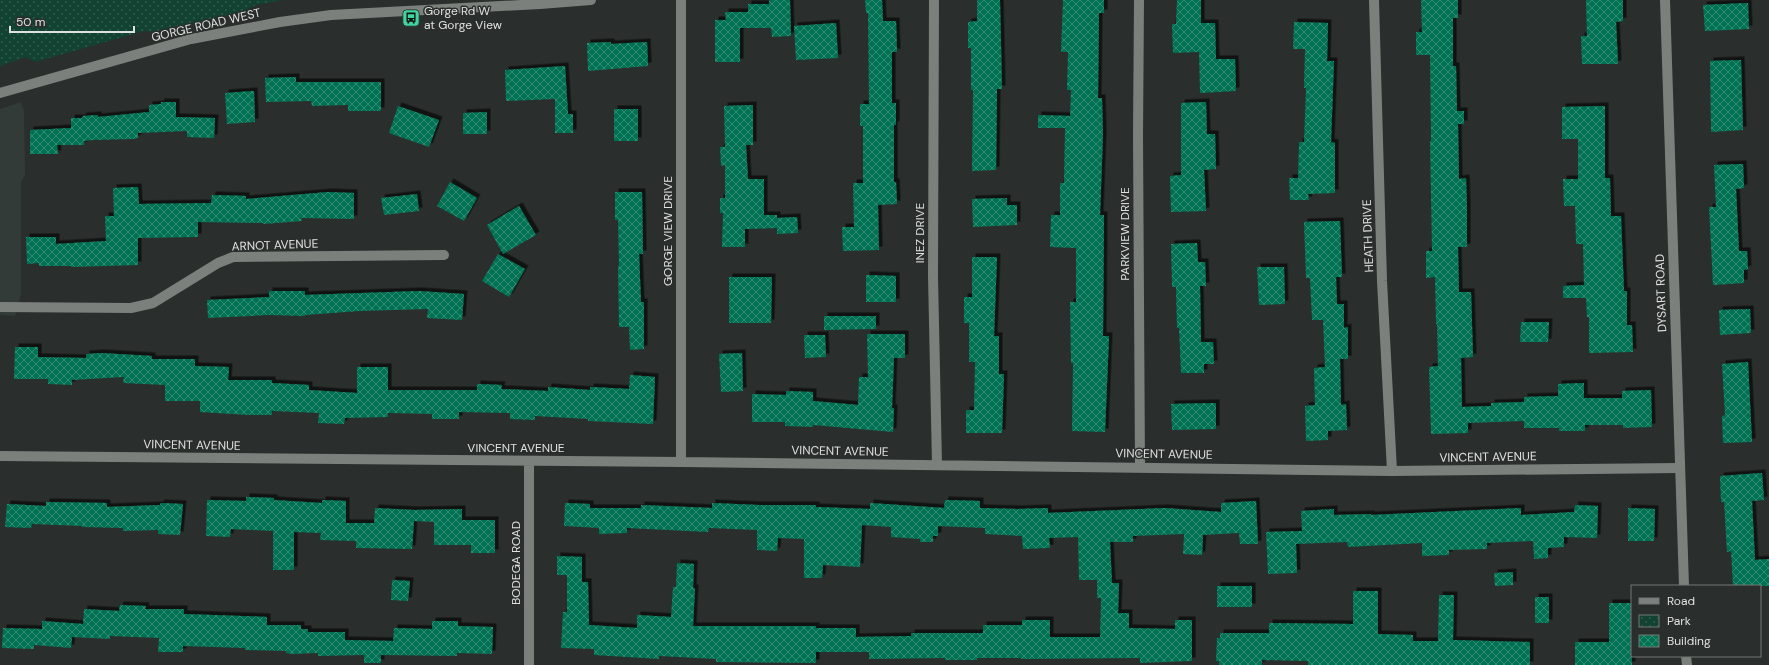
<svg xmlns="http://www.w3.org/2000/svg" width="1769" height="665" font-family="'DM Sans',sans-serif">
<defs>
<pattern id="park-dots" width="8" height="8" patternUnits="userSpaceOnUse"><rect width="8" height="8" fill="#124231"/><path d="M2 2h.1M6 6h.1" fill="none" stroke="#345d4e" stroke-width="1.8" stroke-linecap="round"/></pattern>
<pattern id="building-cross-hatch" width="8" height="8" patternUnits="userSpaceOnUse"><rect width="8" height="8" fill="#037252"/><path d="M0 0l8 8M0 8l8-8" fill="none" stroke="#338c73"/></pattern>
<filter id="shadow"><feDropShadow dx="3.5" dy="-3.5" stdDeviation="0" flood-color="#0009"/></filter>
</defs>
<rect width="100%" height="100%" fill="#2a2e2c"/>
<!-- built -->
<path fill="#323b37" d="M21 102 24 111 25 175 21 182V294L15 316 0 315V109Z"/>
<!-- park -->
<path fill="url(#park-dots)" d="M0 0H282L256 5 240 13 152 32 144 31 35 62 26 57 0 66Z"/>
<!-- building -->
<path fill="url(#building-cross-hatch)" filter="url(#shadow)" d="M769 0H790L791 36 772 37 771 28H740V62H715V20H726L725 12H748V4H769Z
M865 0H882L883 21H896L897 52H892V103H896V125H894V182H896L897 204 878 205 879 250 843 251 842 227H854L853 183H863V126H860V104H869L868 13H866Z
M977 0H1000L1002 89H997L996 170 972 171 973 90H971V48H968V22L977 21Z
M1063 0H1104V13H1099L1098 98H1102L1103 134 1100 215H1104L1103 336H1109L1105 432 1072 431 1073 363H1071L1070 302H1076V248L1050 247 1051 215H1060V183H1064L1065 128H1038V115L1070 116 1071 90H1067L1068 52H1061Z
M1177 0H1201V23H1215L1216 59H1235L1236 91 1200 93 1199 52 1173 53 1172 24H1176Z
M1421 0H1458V18H1453V66H1456L1457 111H1464V124H1458L1459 179 1466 178 1467 206V247H1458L1459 292H1471L1473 357 1461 358 1462 407 1491 406V403L1524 402V397L1558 396V384L1584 383V398H1622V391L1651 390 1652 427 1623 428V425H1585V431H1559V428H1524V421L1468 423V433L1431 434 1429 367 1438 366 1437 324H1436L1435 277 1426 278V251H1432L1430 141H1431L1430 55H1416V32H1422Z
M1586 0H1623V21L1616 22 1618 64H1582L1581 36H1587Z
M1748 3 1749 29 1705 31 1703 5Z
M1294 22 1328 23 1327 61H1334L1331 142 1335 143V193L1308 194 1309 200H1290L1289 178H1298L1299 142H1304L1306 88H1304L1305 49H1293Z
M836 23 838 58 796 60 794 26Z
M611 42V44L647 42 648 66 588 71 587 43Z
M1741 60 1743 130 1711 132 1710 61Z
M565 66 568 114H573V133H555V99L506 101 505 70Z
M296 77V82H381V111H348V105L312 106 311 101 266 102 265 78Z
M254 91 255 122 227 124 225 93Z
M161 102H176V117L215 118 214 138 187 137V131L138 133V138L134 139 93 140 84 141V145H57L58 154H30V130L71 128V118H82L83 116 98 115V117L149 112V105L161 104Z
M1206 102 1207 134H1215L1216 169 1204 170 1206 211 1171 212 1170 176 1181 175V103Z
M753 105V145H746L748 179H764V215H777V218L797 217 798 233 777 234V228L745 229V247H722L723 213H720V198H725V165L721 166 720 147H725L724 106Z
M398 106 439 120 429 147 389 133Z
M1605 106V178H1610L1611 216H1621L1624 291H1627V325H1632L1633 352 1589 353V317H1587L1586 298H1563V286L1584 285 1583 244H1576L1575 206H1564L1563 179H1578V139H1562V107Z
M614 109H638V141H614Z
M487 112V134H463V113Z
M1743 164 1744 188 1736 189 1739 251H1747L1748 269 1744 270V283L1713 285 1709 207H1716L1714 165Z
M450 182 477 198 464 221 437 206Z
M138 187 139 204 211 203 212 195 246 196V199L328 192 354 193V219L301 218 302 221 264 224 263 223 198 222V237L138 238V265L71 267V266H39V263L27 264 26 237H56V244L106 241 105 216H114L113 188Z
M615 192H642L643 254H639L641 302H644V349L630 350 629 327H619L618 267 619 266 618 220H615Z
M417 194 419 211 384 215 381 198Z
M1007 198V205H1017V225L973 227 972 199Z
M519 206 536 235 503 254 487 225Z
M1340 221 1342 277H1336L1337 304H1344V328L1348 327V359H1340L1341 405 1346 404 1347 430 1328 431V440L1306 441 1305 406 1315 405 1314 368 1325 367 1323 320H1312L1310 278H1306L1304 222Z
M1197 243 1198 262H1205L1206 286H1200L1201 342H1213L1214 364H1204V373H1181L1179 328H1177L1176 287H1172L1171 244Z
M498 254 525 269 509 297 482 281Z
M972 257H997L994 336H999V374H1004L1002 433H966V410H974L975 362H969V323H964V297H972Z
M1257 267H1284L1285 304 1259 305Z
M866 275 896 276V302H866Z
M729 277H772L771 323H729Z
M269 291H305V295L419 291 464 294 462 320 427 318 428 309 360 311 305 315V316L269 315 208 318 207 300 269 297Z
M1750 309 1751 333 1720 335 1719 310Z
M824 316H876V329L824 330Z
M1521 322H1549L1548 342H1520Z
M867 334H905V358H894L892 408H894L893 432 813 425V427L785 426V422H752V394L786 395V391L813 392V401L858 405 859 377H868Z
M804 335H825L826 357 805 358Z
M15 347H38V357L86 358V354L101 353 152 356V359H195V366L229 367 228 380H272V383L309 385V390L357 393V367H388V390H477V384L502 385 501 389 548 391V387L590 390V387L629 389 630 375 655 377 653 424 588 421V419L535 416V420L510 419V413L459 412V419H432V414L388 413V417L345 418 344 424 318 423 319 413 272 411V415H248L200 412V401H165V385L123 383 124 377 72 380V385L48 384V379H14Z
M742 353 743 391 721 392 719 354Z
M1748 362 1752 442 1723 443 1722 416 1725 415 1722 364Z
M1216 403V429L1172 430 1171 404Z
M1762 473 1764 500 1752 501 1755 560 1769 559V586H1733L1731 551 1727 552 1724 502H1721L1720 476Z
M246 497 274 498V500L322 503V500L346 501V523H374L375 508 415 510 462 509V520H495V553H471V545H434V522L414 521 412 549 356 548V541L320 540 321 533 294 532V570H273V531L231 529 230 537 206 536 207 500 246 501Z
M945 500 980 501V508L1018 509 1048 508V513L1165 508 1221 512V503L1256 501 1258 544H1240L1239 533 1203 535 1202 555 1183 554 1184 534 1133 536V542H1110L1112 583H1119L1118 613H1129V628L1175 629V620H1192V661L1140 663V658L1021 659V658H977V660H945V658L869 659V652H816V663L716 662V659L659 656V659L594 655V649L561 648 563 612H567V575H557V556L582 557V582H588L589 625 637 628V615L671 617 673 587H676L677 563 694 564 693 588H695L693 626H816V628H856V637L911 636V633H983V625H1022V620H1050V637H1100L1101 598H1097V580H1079L1078 537 1049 538 1050 548 1023 549 1022 536 985 534V528L938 526V536H933V542H920V539L891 537V527L862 525 860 567 823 565 822 578H804V539L778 538 777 551 757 550V530L709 528 708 532 627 528V533L599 534V528L564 526 565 503 590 504V508H641V505L712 508V503L759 505H816V507L870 509V503L944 508Z
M46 502 107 503V507L160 505 161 503 183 504 180 535 158 534V530L123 531V528L82 527V526L32 524 31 528 5 527 7 504 46 506Z
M1575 505 1598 506 1597 538 1564 537V547L1548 548V558L1534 559 1533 541 1487 543V549L1449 550V555L1422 556V543L1348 547 1347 542 1296 544 1297 573 1268 574 1266 532 1302 531 1301 511 1334 509V515L1371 514V515L1521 508V515L1574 512Z
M1628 508 1655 509 1654 541H1628Z
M1513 572V585L1495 586 1494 573Z
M392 580 410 581 408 601 391 600Z
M1217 586H1252V607H1217Z
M1353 591H1378V634L1413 635V641H1438L1439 595H1454L1453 640 1530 642V665H1308V661L1262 660V665H1219V661H1216L1217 638H1220V633H1269V623L1353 624Z
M1535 597H1549V623H1535Z
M1609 603H1632V665H1575V642H1609Z
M120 605 146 606 145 609H184V614L267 617V625H301V629H308V632H345V640L393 641 394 628 432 629V621H458V626L493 627 492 654 457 653V656L381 655V663H364V655L318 656V653L292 654 286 653V651L245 650V648L183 646V652H158L159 638 110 636V639L72 637 71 648 34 645V649L2 648 3 628 42 629V621L83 624 84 609 119 611Z"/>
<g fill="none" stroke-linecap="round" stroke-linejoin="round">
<!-- minor -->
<path stroke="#7b807d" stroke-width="10" d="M681 0V462
M934 0 933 276 937 465
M1139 0 1138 136 1140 467
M1374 0 1382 281 1392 471
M0 307 131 308 153 303 218 263 233 257 444 255
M0 456 681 462 1392 471 1680 468
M529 461V665"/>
<!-- tertiary -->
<path stroke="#7b807d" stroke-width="10" d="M1665 0 1684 586
M1686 656 1687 665"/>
<!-- secondary -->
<path stroke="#7b807d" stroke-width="10" d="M0 93 191 39 280 22 331 15 540 4 591 0"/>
</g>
<!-- icons -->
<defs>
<symbol id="bus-square" viewBox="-11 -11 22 22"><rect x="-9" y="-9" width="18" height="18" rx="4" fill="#41d4a1" stroke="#2a2e2c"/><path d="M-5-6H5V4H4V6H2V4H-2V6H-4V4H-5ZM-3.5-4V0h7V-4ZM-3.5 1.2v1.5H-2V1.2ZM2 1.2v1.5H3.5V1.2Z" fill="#111"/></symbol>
</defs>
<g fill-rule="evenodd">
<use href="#bus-square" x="401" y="8" width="20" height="20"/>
</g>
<g text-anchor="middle" stroke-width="3" stroke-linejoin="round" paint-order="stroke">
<!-- poi labels -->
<g font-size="12" fill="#dee1df" stroke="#2a2e2c" text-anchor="start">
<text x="424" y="15">Gorge Rd W<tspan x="424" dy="14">at Gorge View</tspan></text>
</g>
<!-- street labels -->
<g font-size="12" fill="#dee1df" stroke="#2a2e2c">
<text transform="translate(206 25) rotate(-13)" y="4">GORGE ROAD WEST</text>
<text transform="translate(668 231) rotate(-90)" y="4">GORGE VIEW DRIVE</text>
<text transform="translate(920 233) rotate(-90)" y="4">INEZ DRIVE</text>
<text transform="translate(1125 234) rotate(-90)" y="4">PARKVIEW DRIVE</text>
<text transform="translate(1368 236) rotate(-92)" y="4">HEATH DRIVE</text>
<text transform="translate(275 245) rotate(-2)" y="4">ARNOT AVENUE</text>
<text transform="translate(1661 293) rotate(-92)" y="4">DYSART ROAD</text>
<text transform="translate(192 445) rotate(1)" y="4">VINCENT AVENUE</text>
<text x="516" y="452">VINCENT AVENUE</text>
<text transform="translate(840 451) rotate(1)" y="4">VINCENT AVENUE</text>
<text transform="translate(1164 454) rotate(1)" y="4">VINCENT AVENUE</text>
<text transform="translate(1488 457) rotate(-1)" y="4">VINCENT AVENUE</text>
<text transform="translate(516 563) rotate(-90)" y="4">BODEGA ROAD</text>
</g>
</g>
<!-- legend -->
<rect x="1631" y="585" width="130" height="72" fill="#2a2e2c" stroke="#727674"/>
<rect x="1639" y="598" width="20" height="6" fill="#7b807d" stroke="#727674"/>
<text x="1667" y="605" font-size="12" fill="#dee1df">Road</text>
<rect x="1639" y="615" width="20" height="12" fill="url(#park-dots)" stroke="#727674"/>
<text x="1667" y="625" font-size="12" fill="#dee1df">Park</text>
<rect x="1639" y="635" width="20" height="12" fill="url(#building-cross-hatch)" stroke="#727674"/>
<text x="1667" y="645" font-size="12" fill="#dee1df">Building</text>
<!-- scale -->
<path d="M10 26v6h124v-6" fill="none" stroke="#dee1df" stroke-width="2"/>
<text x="16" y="26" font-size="12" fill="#dee1df" stroke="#2a2e2c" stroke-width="3" paint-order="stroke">50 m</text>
</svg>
